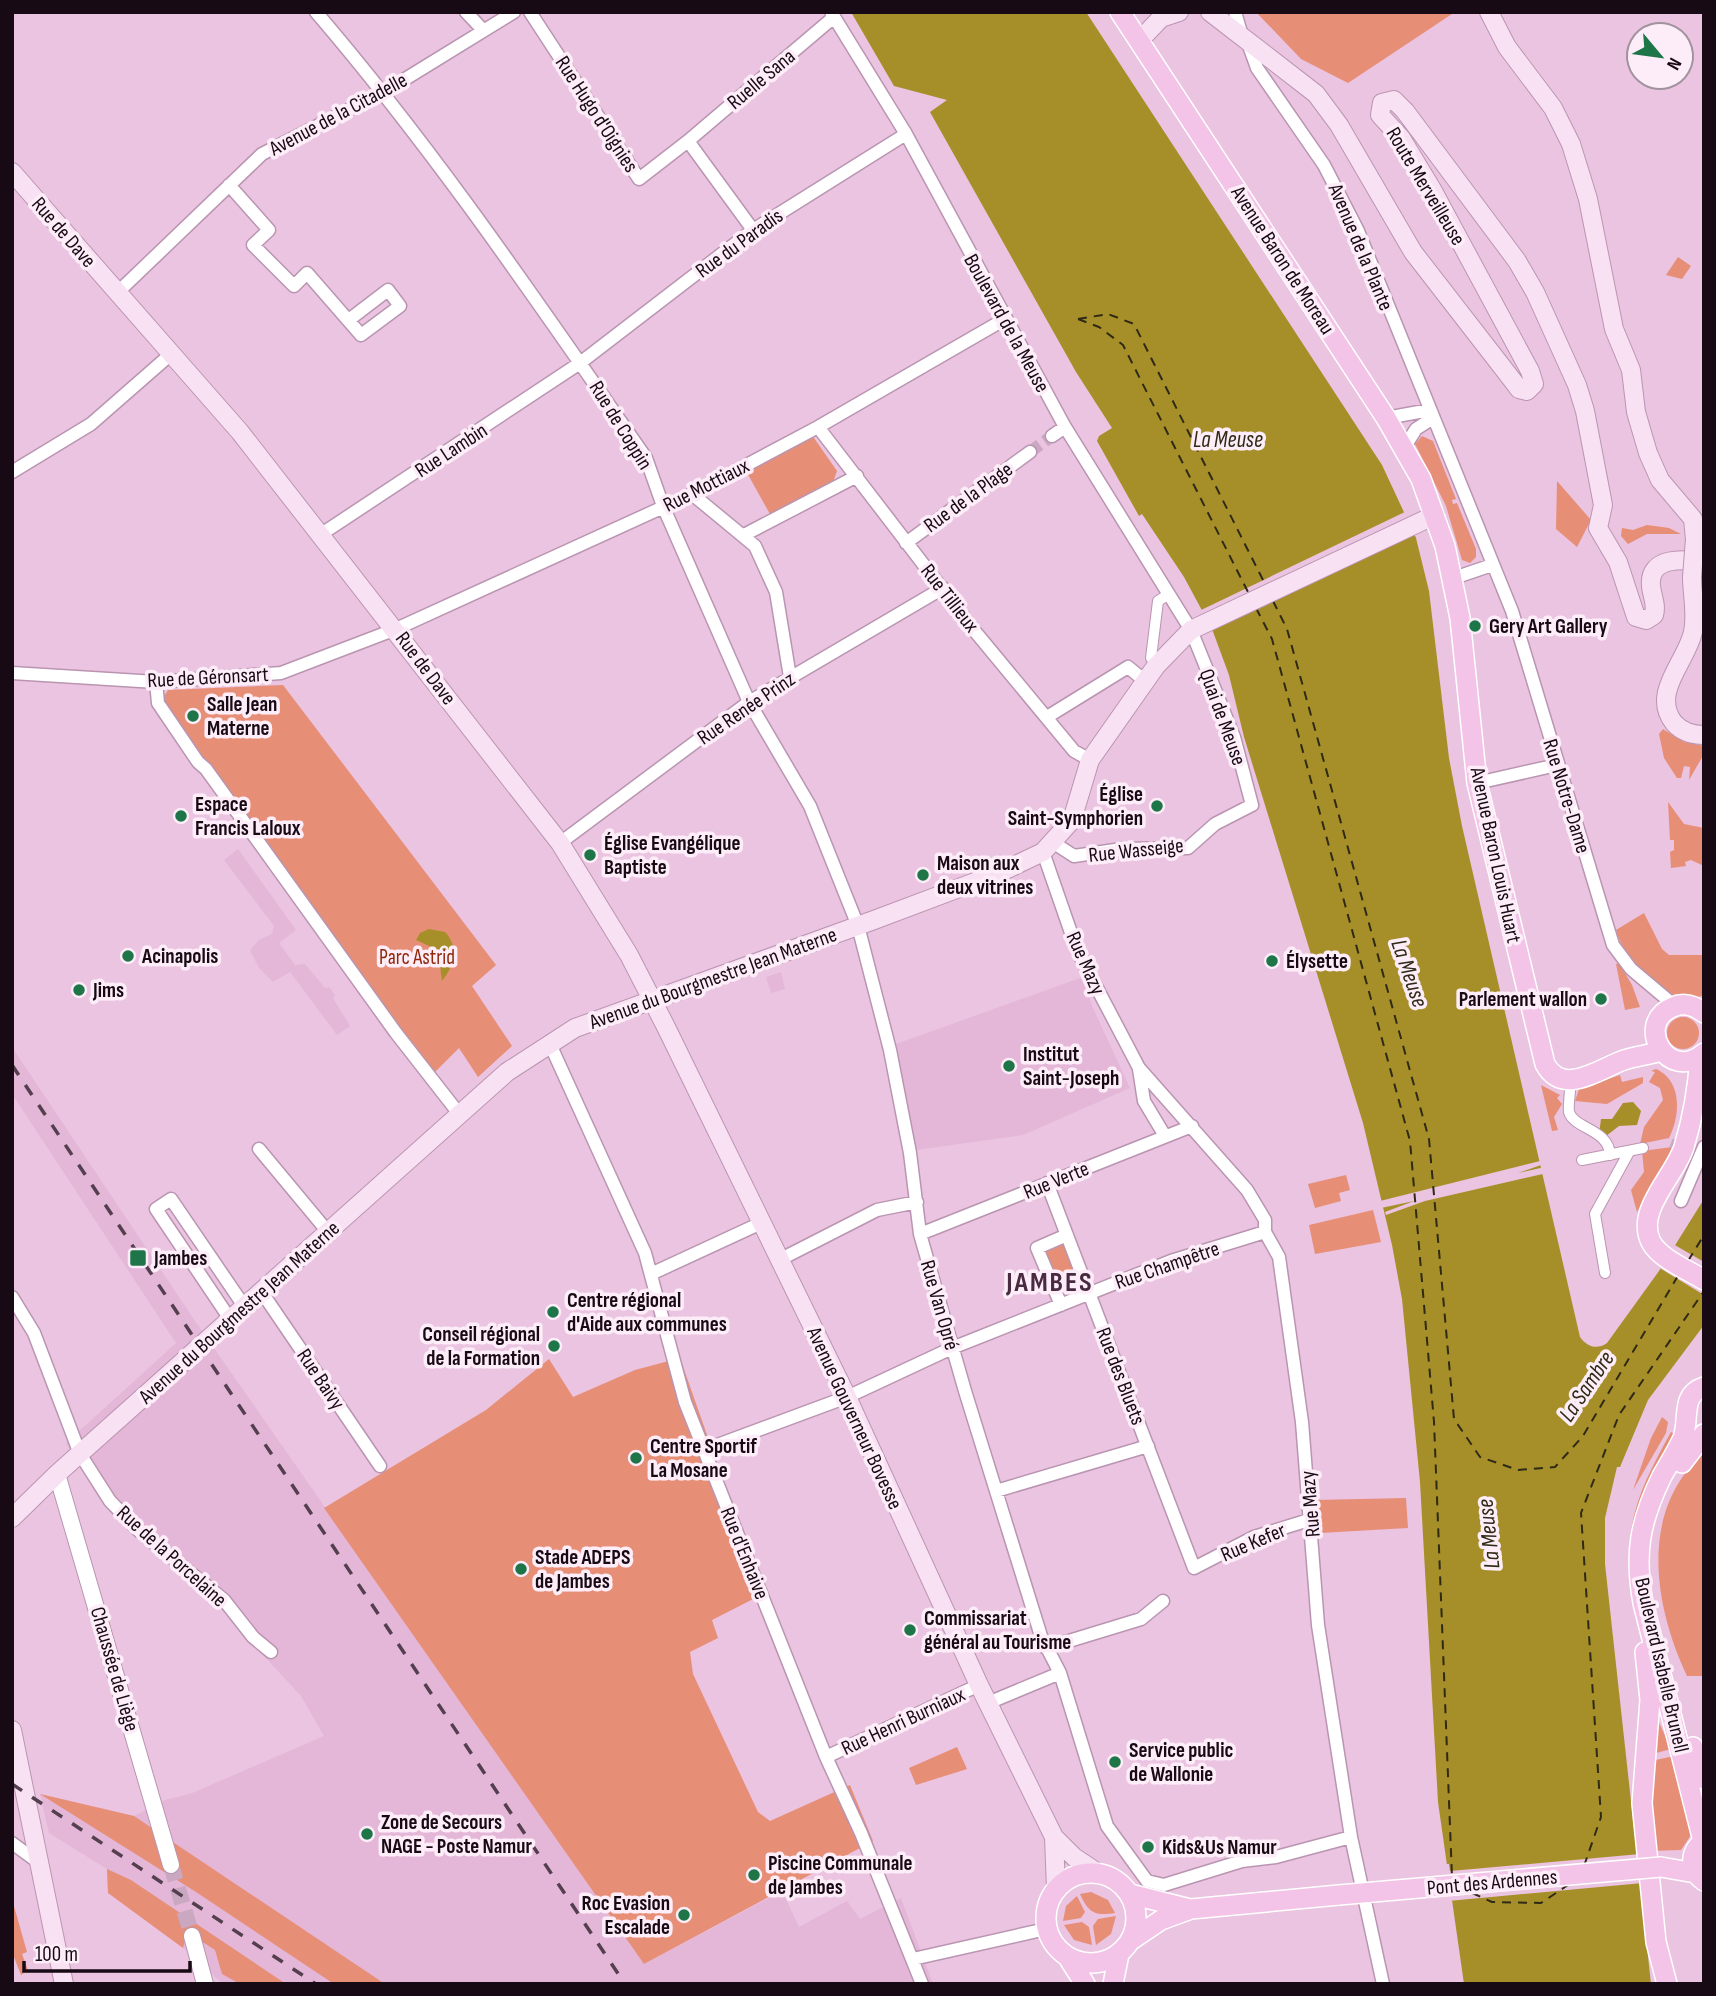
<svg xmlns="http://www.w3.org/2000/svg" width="1716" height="1996" font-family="'Sofia Sans Condensed',sans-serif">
<rect width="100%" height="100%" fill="#eac4e0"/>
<!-- built -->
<path fill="#e4b7d8" d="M238 849 296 930 279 943 295 965 305 964 325 988 329 987 335 995 333 998 350 1026 337 1035 290 972 273 982 259 968 250 950 259 940 272 934 274 926 224 860Z
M781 972 785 989 771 993 766 977Z
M1083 977 1092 1006 1130 1088 1023 1135 916 1150 904 1100 896 1044Z
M12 1047 195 1321 644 1964 782 1891 799 1927 847 1901 860 1919 901 1898 933 1984H223L183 1948 108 1893 107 1869 49 1833 40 1794 134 1816 165 1800 190 1794 324 1736 301 1696 238 1628 222 1605 119 1523 101 1501 66 1443 176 1343 12 1094Z"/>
<!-- green -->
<path fill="#e78e76" d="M1256 12H1455L1348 83 1301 59Z
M1678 257 1691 266 1682 279 1666 275Z
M1422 436 1433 441 1456 499 1452 500 1453 504 1457 503 1476 549V557L1470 563 1462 560 1446 506 1415 444Z
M810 438H814L837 471 833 482 771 516 746 471Z
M1557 481 1591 520 1577 547 1556 529Z
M1647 525 1669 528 1681 534H1647L1628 544 1621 536 1622 528 1633 530Z
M283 685 496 965 472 986 512 1046 478 1077 459 1048 432 1075 165 704 164 696 168 690Z
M1663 729 1684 742 1704 746V754L1689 780 1690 767 1684 766 1681 778H1677L1664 758 1659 734Z
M1668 802 1684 824 1704 828V866L1691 860 1685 862 1686 866 1671 868 1670 852 1674 850V840H1670Z
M1644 913 1662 949 1669 955H1704V995C1668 1010 1624 961 1616 930Z
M1619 963 1632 985 1640 1007 1625 1010 1616 964Z
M1667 1033a16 16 0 1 1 32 0a16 16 0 1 1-32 0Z
M1656 1069C1683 1081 1680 1116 1669 1138L1640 1144 1644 1127 1663 1100 1660 1088 1649 1082 1655 1072 1651 1071Z
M1620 1075 1622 1082 1643 1077V1083L1607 1104 1575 1101 1579 1089Z
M1541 1085 1560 1095 1557 1098 1562 1104 1554 1117 1558 1130 1552 1131Z
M1672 1147 1668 1156 1637 1212 1631 1190 1644 1172 1642 1151Z
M1346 1175 1350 1190 1339 1193 1341 1201 1315 1208 1308 1184Z
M1373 1210 1381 1242 1315 1254 1309 1225Z
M1065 1240 1081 1288 1065 1294 1044 1251Z
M680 1358 763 1594 712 1620 718 1638 690 1652 693 1674 758 1812 770 1821 850 1785 873 1841 644 1964 324 1508 486 1410 549 1359 573 1397 635 1370Z
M1662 1417 1668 1422 1666 1433 1633 1490 1651 1438Z
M1671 1432 1677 1436 1630 1575C1625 1517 1644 1481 1671 1432Z
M1704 1453V1676H1687C1654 1606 1638 1511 1704 1453Z
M1406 1498 1408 1528 1320 1533 1315 1500Z
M1653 1709 1671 1749 1649 1755Z
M957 1747 967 1769 916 1785 909 1768Z
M1674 1756 1691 1835 1681 1850 1649 1851 1651 1761Z
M40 1794 134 1816 385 1984H334L196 1892Z
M107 1869 131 1880 286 1984H240L222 1974 215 1950 187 1932 183 1948 108 1893Z
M1091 1892 1108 1900 1115 1913C1094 1916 1089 1913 1080 1894Z
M1077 1896 1085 1912 1081 1918 1063 1921 1066 1906Z
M12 1899 27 1952 22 1954 28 1970 21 1975 12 1952Z
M1116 1916 1111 1934 1096 1945 1093 1926 1098 1919Z
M1082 1922 1089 1927 1092 1945 1074 1940 1064 1925Z"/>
<!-- water -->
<path fill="#a68f29" d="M851 12H1086L1382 465 1416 538 1429 591 1449 758 1462 826 1580 1337C1587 1347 1597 1350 1607 1343L1659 1271 1704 1199V1325L1648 1400 1620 1467H1617L1605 1518V1564L1651 1984H1464L1438 1802 1420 1482 1402 1299 1392 1245 1363 1123 1244 737 1229 675 1212 629 1184 577 1142 514 1139 516 1097 441 1099 436 1112 428 1076 372 930 112 947 100 894 86Z
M429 929 445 932C460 948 454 966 442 981L438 950 416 940 420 933Z
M1633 1102 1641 1111 1637 1125 1619 1126 1606 1136 1599 1134 1601 1119H1612L1623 1103Z"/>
<!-- pier -->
<path fill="#eac4e0" d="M1409 510 1418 533 1208 631 1199 611Z
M1540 1161 1541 1165 1518 1173 1545 1167 1547 1173 1425 1201 1386 1215 1385 1212 1414 1201 1381 1208 1380 1201Z
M1673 1244 1704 1262V1295L1658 1267Z
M1640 1854 1643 1883 1448 1901 1446 1864H1449L1450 1871Z"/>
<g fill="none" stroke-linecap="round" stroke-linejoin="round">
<!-- ferry -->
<path stroke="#2f2a15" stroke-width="2" stroke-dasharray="9 7" stroke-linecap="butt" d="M1078 319 1099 327 1123 345 1249 594
M1078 319 1108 314 1134 324 1266 586
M1273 601 1287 629 1429 1139 1454 1419 1480 1457 1518 1470 1555 1467 1583 1436 1679 1274
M1256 608 1272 639 1410 1141 1434 1422 1452 1877
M1688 1261 1704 1235
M1584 1866 1601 1817 1581 1513 1619 1415 1704 1291
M1472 1893 1492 1902 1541 1903 1568 1885"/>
<!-- pedestrian-tunnel -->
<path stroke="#caa8c1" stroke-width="10" stroke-dasharray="10 5" stroke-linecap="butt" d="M1671 1143 1697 1154"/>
<!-- minor-tunnel -->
<path stroke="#caa8c1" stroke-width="12" stroke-dasharray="12 6" stroke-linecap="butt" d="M1030 452 1052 436"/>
<!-- tertiary-tunnel -->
<path stroke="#caa8c1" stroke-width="16" stroke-dasharray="16 8" stroke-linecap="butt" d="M171 1865 192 1936"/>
<defs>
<path id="pedestrian" d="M1158 664 1151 658 1158 601 1169 594
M1570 1089C1570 1096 1568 1105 1569 1112 1574 1129 1609 1129 1610 1155
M1582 1160 1643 1148
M1605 1273 1595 1214 1629 1152"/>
<path id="minor" d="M316 12C437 153 540 306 646 458L663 506 749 702 810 806 858 926 890 1050 910 1153 920 1234 965 1391 1041 1636 1060 1673 1107 1826 1147 1881 1164 1885 1242 1861 1276 1857 1351 1837
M466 12 483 30
M530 12 639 179 688 141 753 230
M831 12 906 134 1065 427 1191 630 1234 737 1252 805 1215 824 1188 848 1122 849 1074 856 1054 843
M1235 12 1242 36
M1248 43 1257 68 1324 165 1358 231 1512 611 1613 945 1631 969 1675 1006
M688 141 834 17
M229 185 269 230 253 245 294 286 307 273 361 335 400 306 388 290 350 319
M117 293 262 154 384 92 514 12
M1386 418 1430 410
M818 427 973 629 1074 751 1090 760
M1052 436 1065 427
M1404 448 1416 429 1433 418
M12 472 91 424 171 354
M692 494 755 546 776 592 790 677
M320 535 580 363 753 230 906 134
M744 535 857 476
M906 543 1030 452
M1451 579 1492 565
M12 673 156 682 281 673 396 629 692 494 818 427 1005 319
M156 682 158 703 198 762 206 769 396 1033 460 1115
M1047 717 1128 667 1145 681
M1477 783 1557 765
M560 843 749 702 943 588
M1043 852 1077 950 1139 1068 1247 1190 1265 1220V1232L1279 1257 1302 1422 1318 1625 1351 1837 1383 1984
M549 1042 645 1253 685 1402 826 1757 861 1833 922 1984
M1139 1069 1144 1101 1165 1136
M259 1149 328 1232
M1047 1183 1194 1568 1254 1537 1312 1519
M1681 1201 1704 1147
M920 1234 1192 1126
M779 1260 877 1210 917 1202
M653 1273 761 1223
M261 1291 380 1466
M12 1297 34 1333 80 1454 110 1501 138 1530 224 1600 253 1637 271 1652
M1061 1305 1037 1248 1067 1235
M230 1319 156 1209 171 1199 244 1306
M704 1450 847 1397 952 1348 1171 1261 1265 1232
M996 1491 1148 1446
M1046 1648 1141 1619 1163 1601
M988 1703 1060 1673
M826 1757 979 1685
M12 1843 38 1862
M913 1959 1046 1929"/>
<path id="tertiary" d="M57 1474 171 1865
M192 1936 205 1984"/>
<path id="secondary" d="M1210 12 1316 94 1339 125 1413 252 1513 381 1519 389 1527 391 1534 384 1530 371 1433 191 1401 138 1380 115 1382 103 1394 100 1405 111 1517 261 1535 292 1577 385 1585 411 1603 505 1598 528 1618 562 1636 617 1646 620 1654 615C1657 605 1652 596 1651 586 1648 556 1684 559 1704 562
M1489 12 1507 47 1553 108 1571 144 1588 199 1614 329 1631 370 1636 412 1648 453 1660 480 1693 519 1695 539
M1139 41 1161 18 1179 12
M12 172 240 432 560 843 629 955 665 1025 847 1397 979 1685 1054 1837 1074 1857 1098 1873
M1692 577C1692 595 1697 613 1693 632 1687 661 1650 693 1674 723 1682 732 1692 735 1704 735
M12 1518 57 1474 507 1072 575 1028 874 920 999 873 1043 852 1072 820 1090 760 1156 666 1191 630 1435 515
M12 1730 64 1984
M1054 1837 1056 1889"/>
<path id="primary" d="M1120 12 1386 418 1421 479 1445 546 1460 618 1477 783 1545 1064C1563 1097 1599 1069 1624 1060 1636 1056 1649 1055 1661 1051
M1704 1013C1695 1006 1684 1002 1673 1007 1633 1023 1668 1084 1704 1053
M1700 1056C1698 1088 1693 1117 1684 1147 1675 1176 1635 1210 1651 1242 1660 1259 1688 1270 1704 1280
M1682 1463 1704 1434
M1645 1652 1650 1700 1642 1803 1656 1942 1667 1984
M1693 1747 1704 1779
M1703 1841 1643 1603C1634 1553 1640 1521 1662 1476 1669 1464 1677 1451 1683 1438 1690 1418 1680 1395 1704 1387
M1704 1841C1689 1852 1689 1870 1704 1881
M1661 1867 1695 1873
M1046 1918a45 45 0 1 1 90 0a45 45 0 1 1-90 0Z
M1130 1894 1190 1909
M1130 1941 1161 1920 1191 1909 1339 1895
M1069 1959 1085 1984
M1113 1984 1119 1954"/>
</defs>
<!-- pedestrian casing -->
<use href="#pedestrian" stroke="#ba95b1" stroke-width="12"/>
<!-- minor casing -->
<use href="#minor" stroke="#ba95b1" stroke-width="15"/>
<!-- tertiary casing -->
<use href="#tertiary" stroke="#ba95b1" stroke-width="18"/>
<!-- secondary casing -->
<use href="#secondary" stroke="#ba95b1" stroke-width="20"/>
<!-- primary casing -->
<use href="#primary" stroke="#fff" stroke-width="22"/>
<!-- pedestrian -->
<use href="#pedestrian" stroke="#fff" stroke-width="10"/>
<!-- minor -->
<use href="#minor" stroke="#fff" stroke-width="12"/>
<!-- tertiary -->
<use href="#tertiary" stroke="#fff" stroke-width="16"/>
<!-- secondary -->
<use href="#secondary" stroke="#f9e1f4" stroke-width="18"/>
<!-- primary -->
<use href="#primary" stroke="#f4c3e8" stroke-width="19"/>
<!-- rail -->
<path stroke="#543f4f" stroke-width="3.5" stroke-dasharray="12 12" stroke-linecap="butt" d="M12 1065 625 1984
M12 1784 316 1984"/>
<defs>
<path id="secondary-bridge" d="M1692 577 1695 539"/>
<path id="primary-bridge" d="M1339 1895 1661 1867"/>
</defs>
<!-- secondary-bridge casing -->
<use href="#secondary-bridge" stroke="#ba95b1" stroke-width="20" stroke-linecap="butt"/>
<!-- primary-bridge casing -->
<use href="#primary-bridge" stroke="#fff" stroke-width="22" stroke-linecap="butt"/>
<!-- secondary-bridge -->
<use href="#secondary-bridge" stroke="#f9e1f4" stroke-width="18"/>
<!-- primary-bridge -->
<use href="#primary-bridge" stroke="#f4c3e8" stroke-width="19"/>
</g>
<!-- markers -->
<g fill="#1e7548" stroke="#fdedf8" stroke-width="2.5">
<circle cx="1475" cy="626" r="7"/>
<circle cx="193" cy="716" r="7"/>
<circle cx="1157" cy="806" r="7"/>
<circle cx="181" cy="816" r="7"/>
<circle cx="590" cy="855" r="7"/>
<circle cx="923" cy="875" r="7"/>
<circle cx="128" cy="956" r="7"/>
<circle cx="1272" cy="961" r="7"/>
<circle cx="79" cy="990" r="7"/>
<circle cx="1601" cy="999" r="7"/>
<circle cx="1009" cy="1066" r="7"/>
<rect x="129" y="1249" width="18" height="18" rx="3.5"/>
<circle cx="553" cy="1312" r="7"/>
<circle cx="554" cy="1346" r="7"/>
<circle cx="636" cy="1458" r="7"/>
<circle cx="521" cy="1569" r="7"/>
<circle cx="910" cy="1630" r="7"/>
<circle cx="1115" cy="1762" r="7"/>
<circle cx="367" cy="1834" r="7"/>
<circle cx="1148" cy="1847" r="7"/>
<circle cx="754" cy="1875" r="7"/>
<circle cx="684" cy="1915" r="7"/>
</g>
<g text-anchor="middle" stroke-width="7" stroke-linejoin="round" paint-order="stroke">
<!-- street labels -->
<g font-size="21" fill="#170a14" stroke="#fdedf8">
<text transform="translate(761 79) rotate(-40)" y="7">Ruelle Sana</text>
<text transform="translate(338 114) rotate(-28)" y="7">Avenue de la Citadelle</text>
<text transform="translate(597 114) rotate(57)" y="7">Rue Hugo d'Oignies</text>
<text transform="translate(1426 186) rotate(59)" y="7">Route Merveilleuse</text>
<text transform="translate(64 232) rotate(49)" y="7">Rue de Dave</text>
<text transform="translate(739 243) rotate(-36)" y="7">Rue du Paradis</text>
<text transform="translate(1361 247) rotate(67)" y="7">Avenue de la Plante</text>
<text transform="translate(1283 260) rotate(57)" y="7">Avenue Baron de Moreau</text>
<text transform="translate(1007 323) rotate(61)" y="7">Boulevard de la Meuse</text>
<text transform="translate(621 425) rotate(58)" y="7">Rue de Coppin</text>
<text transform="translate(451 450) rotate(-33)" y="7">Rue Lambin</text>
<text transform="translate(706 485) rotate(-27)" y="7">Rue Mottiaux</text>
<text transform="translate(968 497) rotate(-36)" y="7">Rue de la Plage</text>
<text transform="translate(950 598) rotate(52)" y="7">Rue Tillieux</text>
<text transform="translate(426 668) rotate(53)" y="7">Rue de Dave</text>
<text transform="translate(208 677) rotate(-3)" y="7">Rue de Géronsart</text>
<text transform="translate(746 708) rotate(-34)" y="7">Rue Renée Prinz</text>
<text transform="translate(1223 717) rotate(70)" y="7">Quai de Meuse</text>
<text transform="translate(1567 796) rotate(73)" y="7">Rue Notre-Dame</text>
<text transform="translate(1136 850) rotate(-6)" y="7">Rue Wasseige</text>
<text transform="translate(1496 855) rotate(78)" y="7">Avenue Baron Louis Huart</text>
<text transform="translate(1086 963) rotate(66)" y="7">Rue Mazy</text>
<text transform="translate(713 978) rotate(-20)" y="7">Avenue du Bourgmestre Jean Materne</text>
<text transform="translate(1056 1180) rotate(-22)" y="7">Rue Verte</text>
<text transform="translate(1167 1265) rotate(-19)" y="7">Rue Champêtre</text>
<text transform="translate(940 1305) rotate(74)" y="7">Rue Van Opré</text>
<text transform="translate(239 1312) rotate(-42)" y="7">Avenue du Bourgmestre Jean Materne</text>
<text transform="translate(1121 1376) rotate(69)" y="7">Rue des Bluets</text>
<text transform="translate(321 1379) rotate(56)" y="7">Rue Baivy</text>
<text transform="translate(855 1418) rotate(65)" y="7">Avenue Gouverneur Bovesse</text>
<text transform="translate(1310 1504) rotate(-95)" y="7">Rue Mazy</text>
<text transform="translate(1253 1542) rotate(-23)" y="7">Rue Kefer</text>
<text transform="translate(745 1553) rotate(68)" y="7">Rue d'Enhaive</text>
<text transform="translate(172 1556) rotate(42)" y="7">Rue de la Porcelaine</text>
<text transform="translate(1662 1665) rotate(77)" y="7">Boulevard Isabelle Brunell</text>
<text transform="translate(115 1669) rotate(74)" y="7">Chaussée de Liège</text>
<text transform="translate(903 1721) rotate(-25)" y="7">Rue Henri Burniaux</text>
<text transform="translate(1492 1882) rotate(-5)" y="7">Pont des Ardennes</text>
</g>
<!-- poi labels -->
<g font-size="21" font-weight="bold" fill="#170a14" stroke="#fdedf8" text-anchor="start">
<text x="1489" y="633">Gery Art Gallery</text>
<text x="207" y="711">Salle Jean<tspan x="207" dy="24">Materne</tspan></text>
<text x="1143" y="801" text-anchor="end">Église<tspan x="1143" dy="24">Saint-Symphorien</tspan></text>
<text x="195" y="811">Espace<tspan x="195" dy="24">Francis Laloux</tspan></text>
<text x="604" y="850">Église Evangélique<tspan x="604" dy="24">Baptiste</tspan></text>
<text x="937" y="870">Maison aux<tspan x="937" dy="24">deux vitrines</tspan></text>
<text x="142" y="963">Acinapolis</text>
<text x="1286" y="968">Élysette</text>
<text x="93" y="997">Jims</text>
<text x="1587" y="1006" text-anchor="end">Parlement wallon</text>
<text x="1023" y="1061">Institut<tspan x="1023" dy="24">Saint-Joseph</tspan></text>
<text x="154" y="1265">Jambes</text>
<text x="567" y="1307">Centre régional<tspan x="567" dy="24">d'Aide aux communes</tspan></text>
<text x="540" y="1341" text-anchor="end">Conseil régional<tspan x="540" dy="24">de la Formation</tspan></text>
<text x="650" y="1453">Centre Sportif<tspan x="650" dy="24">La Mosane</tspan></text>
<text x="535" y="1564">Stade ADEPS<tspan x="535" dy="24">de Jambes</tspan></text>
<text x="924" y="1625">Commissariat<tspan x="924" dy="24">général au Tourisme</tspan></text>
<text x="1129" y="1757">Service public<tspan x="1129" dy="24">de Wallonie</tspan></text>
<text x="381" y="1829">Zone de Secours<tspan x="381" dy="24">NAGE - Poste Namur</tspan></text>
<text x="1162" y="1854">Kids&amp;Us Namur</text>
<text x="768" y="1870">Piscine Communale<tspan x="768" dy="24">de Jambes</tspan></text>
<text x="670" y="1910" text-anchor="end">Roc Evasion<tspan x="670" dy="24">Escalade</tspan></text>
</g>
<!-- park labels -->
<g font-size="21" fill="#8f2808" stroke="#fdedf8">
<text x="417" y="964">Parc Astrid</text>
</g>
<!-- water labels -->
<g font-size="23" font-style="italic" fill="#2f2a15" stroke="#fdedf8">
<text x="1228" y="447">La Meuse</text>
<text transform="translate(1410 973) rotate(71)" y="8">La Meuse</text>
<text transform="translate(1586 1386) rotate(-56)" y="8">La Sambre</text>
<text transform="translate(1488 1534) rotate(-96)" y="8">La Meuse</text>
</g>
<!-- district labels -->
<g font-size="28" font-weight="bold" letter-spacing="2" fill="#482a41" stroke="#fdedf8">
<text x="1050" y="1291">JAMBES</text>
</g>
</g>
<!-- border -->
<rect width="1716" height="1996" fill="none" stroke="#170a14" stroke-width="28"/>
<!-- north arrow -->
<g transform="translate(1660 56) rotate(119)"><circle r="33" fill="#fdedf8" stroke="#a1929d" stroke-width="2"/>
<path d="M0-5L12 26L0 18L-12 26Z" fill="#1e7548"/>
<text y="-10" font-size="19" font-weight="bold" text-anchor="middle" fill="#170a14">N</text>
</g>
<!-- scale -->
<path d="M24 1961v10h166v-10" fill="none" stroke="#170a14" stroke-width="3.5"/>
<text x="35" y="1961" font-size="21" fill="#170a14" stroke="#fdedf8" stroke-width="5" paint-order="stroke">100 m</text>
</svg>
